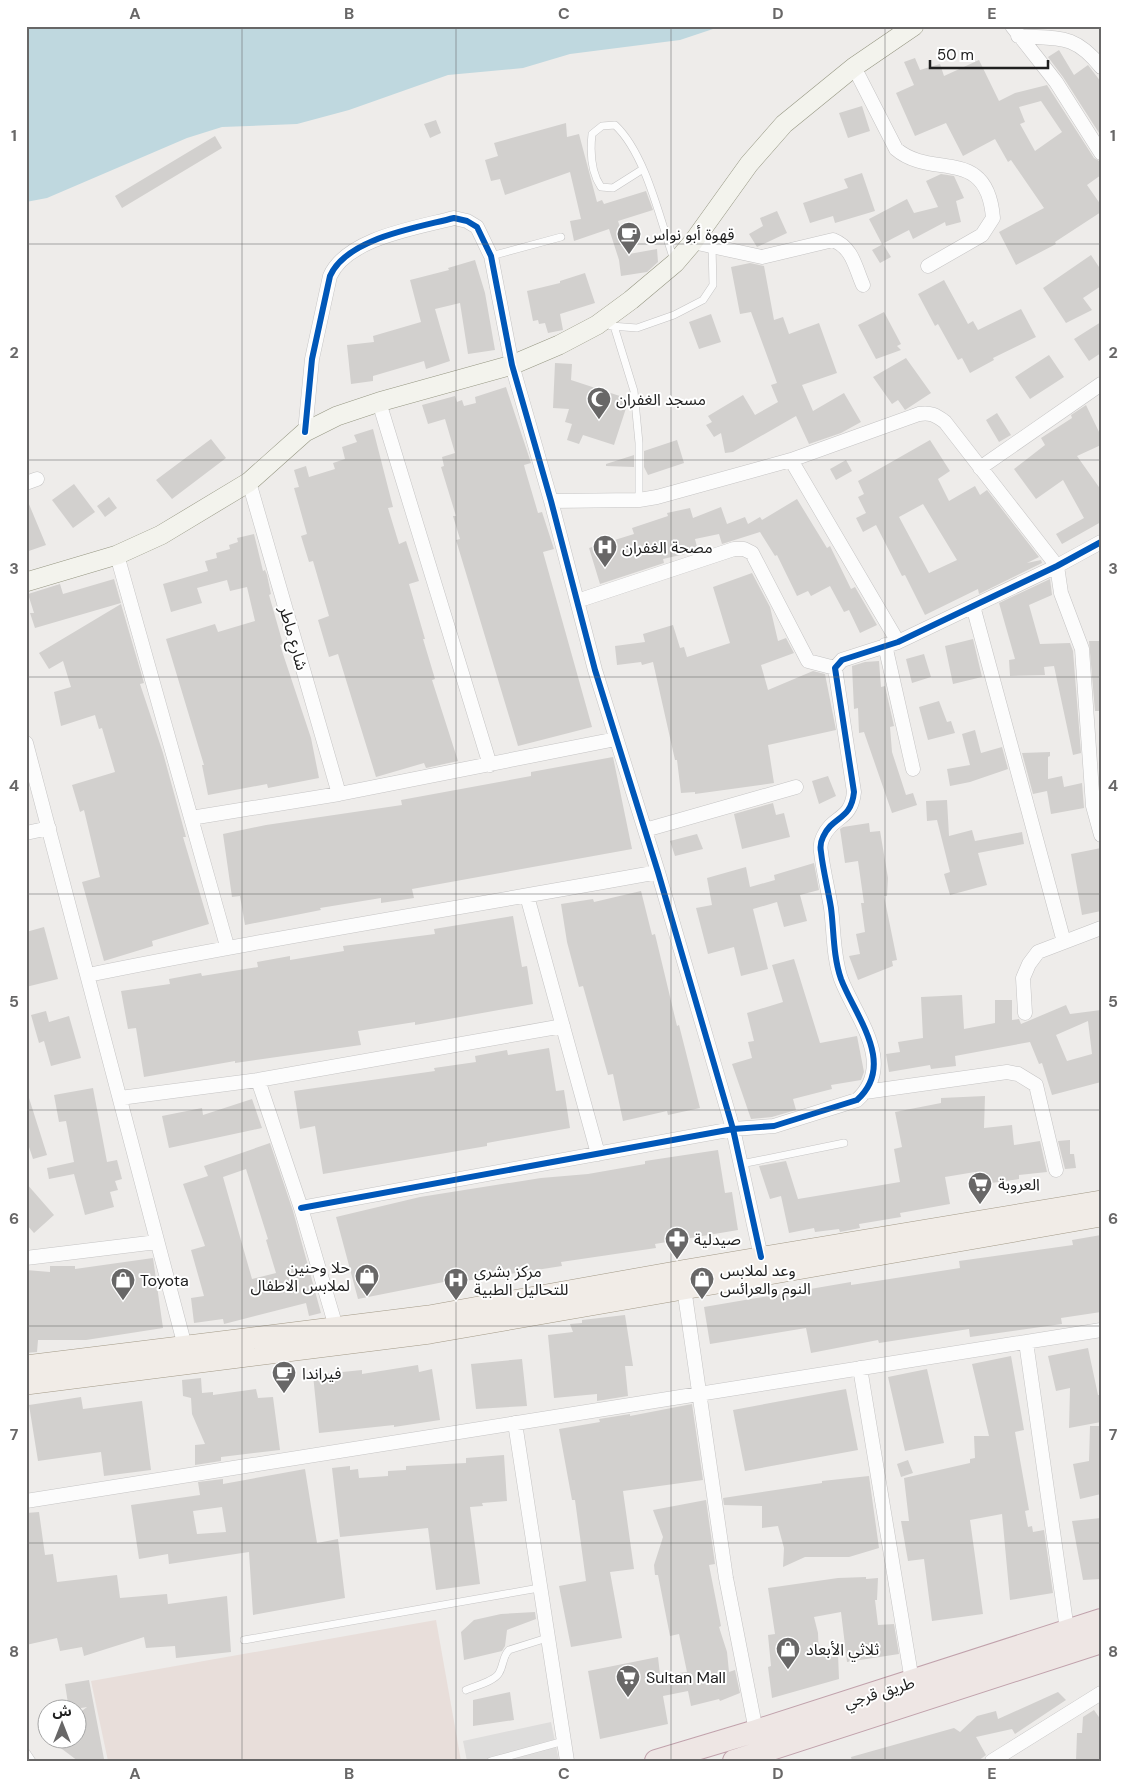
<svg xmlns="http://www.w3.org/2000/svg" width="1127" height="1787" font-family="'DM Sans','Noto Sans Arabic',sans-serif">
<rect width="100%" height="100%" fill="#eeecea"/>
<!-- military -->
<path fill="#e8deda" d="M436 1620 461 1761H108L91 1681Z"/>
<!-- parking -->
<path fill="#dedddc" d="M551 1722 559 1761H467L463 1741Z"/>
<!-- water -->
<path fill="#bfd8df" d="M26 26H722L680 40 570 54 523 68 448 75 349 110 297 124 222 127 187 138 47 198 26 202Z"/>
<!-- building -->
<path fill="#d2d0ce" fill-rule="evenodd" d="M1059 50 1074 75 1088 65 1101 82V136L1063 77 1048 57Z
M915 58 920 70 940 64 944 76 979 60 999 101 1015 93 1047 85 1094 158 1101 162V175L1087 185 1101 205V212L1055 242 1056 244 1016 265 999 232 1044 208 1011 160 1008 162 995 139 963 156 946 123 915 136 896 93 914 85 904 62ZM1041 101 1062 132 1035 151 1020 124 1025 122 1019 107Z
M862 106 870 131 848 138 839 113Z
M436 120 441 133 430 138 424 124Z
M566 123 567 137 579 134 597 202 602 200 604 204 646 191 653 210 618 221 629 254 657 249 658 262 647 272 621 276 619 260 609 229 574 241 570 221 581 219 570 172 505 195 500 179 491 181 485 160 498 156 494 143Z
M215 136 222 148 122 208 115 196Z
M862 173 875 211 835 223 833 216 810 223 803 203 848 188 844 179Z
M941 174 954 176 964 198 956 201 961 222 946 226 945 222 913 239 909 230 882 244 869 219 907 199 914 213 938 207 926 181Z
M777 211 787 233 757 247 749 234 763 226 760 218Z
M883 244 891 257 880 263 872 250Z
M1091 255 1101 270V286L1083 298 1092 310 1066 323 1043 288Z
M475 260 485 293 495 350 468 354 460 303 435 309 450 361 426 369 424 361 373 376V381L351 384 347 345 374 342 373 336 421 322 410 280 449 270 448 268Z
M750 263 764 266 774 320 783 317 789 334 819 323 837 373 802 385 813 411 844 393 861 422 841 433 809 444 796 416 733 452 725 453 721 433 714 437 706 425 712 422 708 416 743 395 755 415 778 402 771 385 777 383 751 312 740 314 731 267Z
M585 273 595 303 560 314 563 330 548 333 545 323 539 324 538 320 533 321 527 291 560 283V281Z
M944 280 968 324 973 321 978 330 1021 309 1036 337 993 358 994 360 970 373 962 358 958 360 938 324 935 326 918 294Z
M884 312 901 344 897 346 901 350 876 359 858 325Z
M711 314 721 342 699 349 689 322Z
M1101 322V353L1089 361 1074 339Z
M1049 355 1064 377 1030 399 1015 377Z
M906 358 931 393 905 410 898 400 892 404 873 377Z
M555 363 572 364 571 380 629 399 614 445 583 435 579 444 567 440 572 424 565 422 569 409 553 408Z
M506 387 531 463 524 465 525 469 538 513 542 512 554 549 543 552 592 727 518 746 456 540 460 539 453 516H456L441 467 444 466 442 457 455 453 445 419 428 424 422 405 455 396 457 402 462 400 464 406 476 403 475 397Z
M1086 405 1101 436V445L1077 456 1101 490V522L1062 544 1056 534 1084 518 1063 480 1036 499 1014 469 1045 445 1041 438 1072 418 1071 415Z
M997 413 1011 435 999 442 986 420Z
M373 429 393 507 388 508 399 544 406 541 419 581 409 584 425 639H423L435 679 432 680 458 761 426 768 424 763 376 777 338 654 329 657 318 620 329 616 313 561 309 562 301 536 307 534 294 488 299 487 294 470 306 466 309 477 335 469 333 463 345 459 342 447 357 442 354 435Z
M211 439 226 458 172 499 156 480Z
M677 440 684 463 648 475 644 467V451Z
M930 440 950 471 938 479 949 501 975 486 980 495 987 490 1039 557 1027 563 1041 560 1042 563 979 594 978 589 925 615 905 575 902 576 876 525 863 532 856 518 866 513 858 497 864 494 858 481ZM923 504 957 560 929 573 899 517Z
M634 455V467L606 466V464Z
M846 460 852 471 836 480 830 469Z
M74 484 95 512 73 528 52 500Z
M26 497 46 545 26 552Z
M109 497 117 508 105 517 97 506Z
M797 499 827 548 830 546 851 589 855 587 877 625 860 633 849 610 844 612 830 586 811 596 808 591 797 596 777 555 775 556 760 532 722 544 719 534 695 539 698 551 663 559 664 563 600 584 589 548 634 534 632 528 668 516 667 513 690 508 693 518 721 507 727 524 745 517 748 524 760 517 762 520Z
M254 534 263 571 265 570 267 575 271 594 269 595 283 644 280 645 311 738 319 778 268 788 267 784 208 795 202 765H204L166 639 215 624 218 632 255 621 247 587 230 591 227 580 197 588 202 603 171 612 163 584 208 571 205 561 217 558 216 553 230 549 229 545 238 542 237 538Z
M752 573 770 607 778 641 786 638 794 653 761 665 768 690 813 671 825 674 836 730 768 745 774 783 695 794V792L681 793 677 760H675L653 662 642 665 641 662 617 665 615 646 645 642 643 634 673 625 680 648 684 647 687 657 730 643 713 587Z
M114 579 121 603 35 628 30 613H34L28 594 60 584 63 594Z
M1050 579 1052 595 1029 605 1040 644 1070 643 1073 651 1081 753 1073 755 1054 666 1044 667 1045 675 1010 676 1009 660 1015 659 999 603Z
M121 604 144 683 140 684 163 753 186 837H183L209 924 152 941 153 946 104 961 82 882 100 877 84 810 80 812 72 785 115 772 102 728 99 729 95 715 61 726 54 692 71 687 63 661 49 669 39 653Z
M973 639 982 677 953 684 945 646Z
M1089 641H1101V711H1095Z
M924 654 931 677 912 683 906 659Z
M879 661 881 687 885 686 894 726 890 727 892 752 906 795 913 793 917 805 892 813 864 732 859 733 858 708 854 709 852 666 865 662Z
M939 701 947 722 951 721 955 733 928 740 919 707Z
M975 730 981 753 1002 747 1008 769 970 782 950 786 947 769 970 765 962 734Z
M1050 752V756L1048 757V779L1062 776 1064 787 1082 783 1084 808 1051 814 1047 791 1033 794 1022 753Z
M613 757 632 849 412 889 414 898 381 903V898L320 908 321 910 245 925 240 896 232 897 223 834 266 825 402 805 401 800 531 776V772Z
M828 776 836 796 819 804 812 781Z
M947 800 949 836 972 830 975 841 1022 832 1024 844 978 853 987 885 950 895 944 874 950 872 937 820 927 821 926 801Z
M773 803 776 815 784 813 790 837 742 849 734 814Z
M869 823 870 832 880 831 888 878 887 896H884L897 960 892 961 893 966 858 980 849 956 860 954 856 934 865 932 861 903H864L858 861 845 863 840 829 843 827Z
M697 834 703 849 675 856 670 841Z
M1101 848V911L1082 915 1071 854Z
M814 863 819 890 800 895 807 921 784 927 777 902 753 909 768 969 741 976 734 947 708 954 696 908 712 905 707 878 746 867 750 887 775 880 774 875Z
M641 891 652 935 655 934 677 1026 679 1025 700 1108 668 1115 667 1111 623 1121 613 1074 608 1075 583 986 579 987 567 942 561 904 593 899 594 902Z
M513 916 522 967 527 966 533 1004 415 1025V1022L358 1031 361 1045 235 1063V1061L144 1077 136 1028 128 1029 121 991 170 984 169 979 201 973 202 976 258 967 257 962 290 956V960L344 951 343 946 435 934 434 929Z
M44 927 58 979 26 987V932Z
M794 959 820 1043 857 1036 864 1072 861 1080 831 1085 832 1089 793 1099 796 1110 772 1117 751 1119 732 1064 752 1058 748 1042 754 1041 747 1013 783 1002 772 965Z
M962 995 964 1029 995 1023V1000H1012V1020L1019 1019 1021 1024 1066 1005 1070 1014 1101 1010V1082L1052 1095 1042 1063 1039 1064 1030 1042 955 1056 956 1066 931 1069 930 1065 889 1072 886 1054 900 1052 898 1042 923 1038 921 997ZM1088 1021 1092 1054 1067 1061 1056 1035Z
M46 1011 49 1022 69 1016 81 1058 51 1066 44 1041 39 1043 31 1015Z
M549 1048 556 1091 564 1090 570 1128 487 1143V1146L323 1174 315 1126 300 1129 294 1091 435 1071 434 1068 476 1062 475 1056 507 1050 508 1055Z
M93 1088 107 1162 117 1160 122 1179 115 1181 118 1190 110 1192 114 1207 85 1215 74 1174 49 1179 47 1168 74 1162 66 1121 59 1122 54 1095Z
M985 1096 984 1128 1012 1125 1014 1145 1040 1141 1047 1172 1019 1175V1179L977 1185 975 1172 945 1177 950 1204 900 1213 901 1217 859 1224 860 1228 840 1232 839 1229 815 1232 814 1228 789 1233 781 1196 770 1199 759 1166 786 1161 798 1199 900 1182 894 1149 902 1147 895 1112 941 1103V1098Z
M29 1098 47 1155 33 1159 26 1138V1099Z
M252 1099 262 1128 169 1148 162 1116 202 1108 203 1115Z
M1070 1140V1154H1074L1076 1168 1065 1169 1058 1141Z
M270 1143 293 1211 321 1313 309 1316 306 1303 224 1324 223 1319 194 1323 191 1298 204 1296 191 1250 205 1246 183 1184 208 1176 204 1166ZM246 1169 268 1239 266 1240 276 1273 252 1279 223 1177Z
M718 1150 725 1193 732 1192 738 1230 655 1244 656 1248 561 1262 562 1266 465 1281 464 1278 358 1299 336 1217 420 1197 541 1178 588 1174 645 1164V1161Z
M26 1183 54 1215 34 1233 26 1224Z
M1101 1235V1312L1061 1318 1062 1324 970 1337 969 1329 879 1343 878 1340 811 1353 806 1328 710 1344 704 1307 851 1282V1285L960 1268 959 1261 1073 1245 1072 1240Z
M153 1258 163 1328 86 1340H38L37 1352 26 1353V1270L50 1272V1266H75V1269Z
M625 1315 633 1366H625L628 1396 597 1401V1394L554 1398 548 1335 573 1332 570 1324 582 1323V1320Z
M1088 1348 1098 1395H1101V1422L1069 1428 1070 1388 1056 1391 1048 1356Z
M1011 1356 1024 1430 1015 1432 1029 1510 1025 1511 1028 1527 1032 1526 1033 1532 1044 1530 1053 1593 1010 1600 1002 1514 970 1520 983 1614 932 1621 924 1559 908 1561 901 1521H909L904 1478 970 1463V1459L975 1458 974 1436H989L972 1364Z
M522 1359 527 1406 476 1409 471 1364Z
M418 1365 419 1372 432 1369 440 1420 394 1427V1425L319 1433 313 1375 362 1370V1374Z
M927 1369 944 1443 905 1451 888 1377Z
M201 1378 202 1393 213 1392V1395L256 1389 258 1398 273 1397 280 1450 221 1457V1461L195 1465V1445L205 1444 192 1414 191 1398 183 1396 182 1380Z
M846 1389 858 1450 745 1471 733 1410Z
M81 1397 83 1409 142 1401 151 1470 104 1476 101 1452 38 1461 29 1405Z
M692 1404 703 1480 623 1491 634 1569 610 1572 622 1638 571 1647 559 1586 586 1581 575 1500H572L559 1429 600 1422 599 1419 630 1414V1416Z
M1090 1426H1101V1494L1080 1499 1073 1464 1089 1461Z
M504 1455 507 1501 482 1503 483 1506 470 1507 480 1584 436 1590 428 1528 340 1537 332 1468 350 1466V1470L358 1469 359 1478 388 1476V1471L406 1470V1466L466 1463V1458Z
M908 1460 913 1473 901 1477 897 1464Z
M305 1469 317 1543 338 1539 345 1598 253 1615 249 1552 169 1564 168 1554 139 1559 131 1505 200 1495 198 1482 223 1479V1484ZM222 1507 226 1532 197 1534 193 1511Z
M869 1476 879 1548 849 1557H805L783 1567 784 1548 778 1526 762 1528V1506L724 1505 723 1498 822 1483V1481Z
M706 1500 715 1564 709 1565 721 1626 719 1627 727 1652 729 1672 735 1670 740 1693 720 1701 719 1699 691 1706 688 1691 663 1696 668 1724 600 1739 588 1671 658 1657 660 1675 687 1672 679 1634 670 1636 658 1575H655L654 1565 663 1537 653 1510Z
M39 1512 45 1555 53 1554 57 1582 117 1575 120 1598 167 1594 168 1604 227 1596 231 1652 176 1658 175 1646 146 1648 144 1637 84 1656 82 1647 60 1651 57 1638 26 1645V1513Z
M1101 1518V1579L1083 1580 1072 1521Z
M866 1577V1579L878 1578 877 1600H875L878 1625 894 1624 899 1654 847 1662 841 1612 814 1617 818 1633 819 1657 838 1654 839 1679 772 1698 768 1667 771 1666 768 1635 775 1634 768 1588 838 1578Z
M535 1612 536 1619 507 1630 505 1646 502 1651 464 1660 461 1632 474 1620 501 1614Z
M89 1680 104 1759 78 1761 50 1740H78V1714L87 1707 69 1710 65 1684Z
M510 1692 514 1720 473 1726V1700Z
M1058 1692 1066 1700 1015 1734 1012 1729 976 1737 986 1755 978 1761H852L851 1757 954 1728 960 1732 977 1716 996 1711 998 1719Z
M1094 1710 1101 1720V1761H1076L1077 1733H1082L1083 1717Z"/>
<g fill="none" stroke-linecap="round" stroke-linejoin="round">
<defs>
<path id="service" d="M643 169 613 188 601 187C591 172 590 152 592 134L602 126 615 125C646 154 660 220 674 260
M491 256 561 237
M611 326 637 328 674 315 703 300 713 285 712 246
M614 326 634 391 639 443V500
M741 1164 844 1143
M244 1640 539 1588
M466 1690C475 1686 495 1681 499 1673 504 1665 502 1657 509 1650L547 1638
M26 1752 32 1761
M491 1761 564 1741"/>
<path id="minor" d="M1012 26 1056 82 1101 153
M1018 36C1058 39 1074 33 1101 67
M854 67 896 149C932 180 987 145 993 218L982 235 928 266
M693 242 762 257 833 240C853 248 855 267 863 285
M379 402 490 765
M305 432 312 359 330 276C347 238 416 228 454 218L467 221 477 227 491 256 512 365 551 501 595 670 658 872 733 1129 761 1257
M791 460 898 642
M980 468 1101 384
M249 482 339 794
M26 483 37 479
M551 501 639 500 657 497 791 460 919 414C930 412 936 415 945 422L1057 566 1061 593 1082 649 1093 806 1101 835
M117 555 227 946
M577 601 734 549H744L752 553 808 661 835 668
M973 606 1064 942
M885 645 913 769
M26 743 187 1354
M191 818 339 794 616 739
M645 830 796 787
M26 833 49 828
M527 896 598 1154
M88 975C277 936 468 907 658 872
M1025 1013 1023 978 1029 964 1038 952 1101 928
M258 1080 301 1208 336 1327
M865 1092 1007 1072 1018 1074 1036 1085 1056 1170
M120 1098 258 1080 563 1026
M301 1208 733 1129 774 1126 857 1100C897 1064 855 1016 841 979 833 956 834 931 831 908 828 889 823 870 821 852 820 847 821 841 823 837 833 815 851 821 854 792L835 668 842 660 898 642 1057 566 1101 542
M26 1258 157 1242
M683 1281 726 1578 756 1731
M1026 1342 1067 1630
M860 1368 912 1681
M515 1423 567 1761
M26 1501 1101 1330
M992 1761 1101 1693"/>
<path id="secondary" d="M26 582 117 555 161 535 249 482 305 432 337 416 379 402 512 365 559 345 597 325 631 300 675 263 693 242 749 164 784 124 854 67 914 26"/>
<path id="primary" d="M26 1366 429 1316 681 1271 1101 1201
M26 1384 430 1333 1101 1216"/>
<path id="trunk" d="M656 1761 756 1731 1101 1620
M734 1761 1101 1642"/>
</defs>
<!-- service casing -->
<use href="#service" stroke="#c5c4c4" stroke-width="8"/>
<!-- minor casing -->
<use href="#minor" stroke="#c5c4c4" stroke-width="15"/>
<!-- secondary casing -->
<use href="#secondary" stroke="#969783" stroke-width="20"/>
<!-- primary casing -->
<use href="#primary" stroke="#a39a88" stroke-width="22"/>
<!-- trunk casing -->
<use href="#trunk" stroke="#c1a2ac" stroke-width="24"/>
<!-- service -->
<use href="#service" stroke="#fcfcfc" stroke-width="7"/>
<!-- minor -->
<use href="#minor" stroke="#fcfcfc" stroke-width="14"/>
<!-- secondary -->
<use href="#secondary" stroke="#f3f3ed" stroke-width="19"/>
<!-- primary -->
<use href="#primary" stroke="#f1ece7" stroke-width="21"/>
<!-- trunk -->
<use href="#trunk" stroke="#eee6e4" stroke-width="22"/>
<defs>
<path id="cycleway" d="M305 432 312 359 330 276C347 238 416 228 454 218L467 221 477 227 491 256 512 365 551 501 595 670 658 872 733 1129 761 1257
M301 1208 733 1129 774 1126 857 1100C897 1064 855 1016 841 979 833 956 834 931 831 908 828 889 823 870 821 852 820 847 821 841 823 837 833 815 851 821 854 792L835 668 842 660 898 642 1057 566 1101 542"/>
</defs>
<!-- cycleway casing -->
<use href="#cycleway" stroke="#fff" stroke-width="9"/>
<!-- cycleway -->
<use href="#cycleway" stroke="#0057b8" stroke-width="6"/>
</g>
<!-- grid -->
<path fill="none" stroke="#686767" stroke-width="1" stroke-opacity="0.55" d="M242 26V1761M456 26V1761M671 26V1761M885 26V1761M26 244H1101M26 460H1101M26 677H1101M26 894H1101M26 1110H1101M26 1326H1101M26 1543H1101"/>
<!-- icons -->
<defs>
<symbol id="cafe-pin" viewBox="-11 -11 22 30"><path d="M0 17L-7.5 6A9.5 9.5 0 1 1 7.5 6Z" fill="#686767" stroke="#fff"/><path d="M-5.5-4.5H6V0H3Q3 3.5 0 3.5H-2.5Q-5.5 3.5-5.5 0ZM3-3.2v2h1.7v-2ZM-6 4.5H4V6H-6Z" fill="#fff"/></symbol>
<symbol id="mosque-pin" viewBox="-11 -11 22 30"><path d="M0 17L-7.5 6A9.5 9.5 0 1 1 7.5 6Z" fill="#686767" stroke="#fff"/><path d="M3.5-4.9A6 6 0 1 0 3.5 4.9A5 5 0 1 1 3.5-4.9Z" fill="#fff"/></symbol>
<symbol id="hospital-pin" viewBox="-11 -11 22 30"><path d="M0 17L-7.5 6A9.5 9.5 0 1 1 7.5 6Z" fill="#686767" stroke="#fff"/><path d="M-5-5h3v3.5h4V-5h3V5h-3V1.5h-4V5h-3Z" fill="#fff"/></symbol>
<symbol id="supermarket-pin" viewBox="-11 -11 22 30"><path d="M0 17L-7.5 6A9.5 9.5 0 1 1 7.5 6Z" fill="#686767" stroke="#fff"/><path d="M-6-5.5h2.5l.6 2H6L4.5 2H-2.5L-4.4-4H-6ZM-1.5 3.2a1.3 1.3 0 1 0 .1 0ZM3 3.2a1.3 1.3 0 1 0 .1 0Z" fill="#fff"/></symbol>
<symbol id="pharmacy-pin" viewBox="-11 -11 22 30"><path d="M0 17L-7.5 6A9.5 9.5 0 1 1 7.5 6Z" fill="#686767" stroke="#fff"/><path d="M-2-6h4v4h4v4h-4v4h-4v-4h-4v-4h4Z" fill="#fff"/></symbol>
<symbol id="shop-pin" viewBox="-11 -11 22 30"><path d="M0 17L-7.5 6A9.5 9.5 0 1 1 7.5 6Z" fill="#686767" stroke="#fff"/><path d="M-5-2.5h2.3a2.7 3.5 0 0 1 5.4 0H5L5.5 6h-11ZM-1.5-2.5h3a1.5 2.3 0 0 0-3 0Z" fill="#fff"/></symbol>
</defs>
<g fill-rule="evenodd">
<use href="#cafe-pin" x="615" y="220" width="28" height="38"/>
<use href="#mosque-pin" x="585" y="385" width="28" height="38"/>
<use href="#hospital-pin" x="591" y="533" width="28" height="38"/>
<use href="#supermarket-pin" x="966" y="1170" width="28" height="38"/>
<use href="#pharmacy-pin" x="663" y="1225" width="28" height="38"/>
<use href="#shop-pin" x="353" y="1262" width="28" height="38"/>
<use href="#shop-pin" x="688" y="1265" width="28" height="38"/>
<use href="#shop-pin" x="109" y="1266" width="28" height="38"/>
<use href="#hospital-pin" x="442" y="1266" width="28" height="38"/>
<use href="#cafe-pin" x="270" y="1359" width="28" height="38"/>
<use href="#shop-pin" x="774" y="1635" width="28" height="38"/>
<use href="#supermarket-pin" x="614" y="1663" width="28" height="38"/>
</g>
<g text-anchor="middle" stroke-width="4" stroke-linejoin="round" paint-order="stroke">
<!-- poi labels -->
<g font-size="16" fill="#202020" stroke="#fff" text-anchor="start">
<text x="646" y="240">قهوة أبو نواس</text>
<text x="616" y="405">مسجد الغفران</text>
<text x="622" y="553">مصحة الغفران</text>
<text x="998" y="1190">العروبة</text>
<text x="694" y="1245">صيدلية</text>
<text x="350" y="1273" text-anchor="end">حلا وحنين<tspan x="350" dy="18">لملابس الاطفال</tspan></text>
<text x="720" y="1276">وعد لملابس<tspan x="720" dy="18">النوم والعرائس</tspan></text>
<text x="474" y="1277">مركز بشرى<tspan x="474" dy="18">للتحاليل الطبية</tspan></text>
<text x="140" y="1286">Toyota</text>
<text x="302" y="1379">فيراندا</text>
<text x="806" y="1655">ثلاثي الأبعاد</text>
<text x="646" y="1683">Sultan Mall</text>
</g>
<!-- street labels -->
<g font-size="16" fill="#202020" stroke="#fff">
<text transform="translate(294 638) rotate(74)" y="6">شارع ماطر</text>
<text transform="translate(879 1692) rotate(-17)" y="6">طريق قرجي</text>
</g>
</g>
<!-- border -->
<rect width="1127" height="1787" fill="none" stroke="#ffffff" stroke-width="55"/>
<!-- north arrow -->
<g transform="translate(62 1724)"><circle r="24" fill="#ffffff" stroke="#a6a6a6"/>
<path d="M0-4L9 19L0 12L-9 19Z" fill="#686767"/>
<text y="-8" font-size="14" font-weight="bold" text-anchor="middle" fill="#202020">ش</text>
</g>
<!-- scale -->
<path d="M930 60v8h118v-8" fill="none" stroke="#202020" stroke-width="2.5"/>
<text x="937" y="60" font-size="15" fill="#202020" stroke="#ffffff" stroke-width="4" paint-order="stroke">50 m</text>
<rect x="28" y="28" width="1072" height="1732" fill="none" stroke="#686767" stroke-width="2"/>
<g font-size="16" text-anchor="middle" font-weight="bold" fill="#686767">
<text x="135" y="19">A</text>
<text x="349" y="19">B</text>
<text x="564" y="19">C</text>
<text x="778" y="19">D</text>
<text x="992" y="19">E</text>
<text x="14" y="141">1</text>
<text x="1113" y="141">1</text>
<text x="14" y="358">2</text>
<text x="1113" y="358">2</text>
<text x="14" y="574">3</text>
<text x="1113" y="574">3</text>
<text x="14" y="791">4</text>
<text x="1113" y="791">4</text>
<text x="14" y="1007">5</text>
<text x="1113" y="1007">5</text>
<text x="14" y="1224">6</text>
<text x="1113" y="1224">6</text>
<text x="14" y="1440">7</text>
<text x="1113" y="1440">7</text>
<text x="14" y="1657">8</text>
<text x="1113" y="1657">8</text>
<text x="135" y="1779">A</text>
<text x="349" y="1779">B</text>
<text x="564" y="1779">C</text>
<text x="778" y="1779">D</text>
<text x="992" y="1779">E</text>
</g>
</svg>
